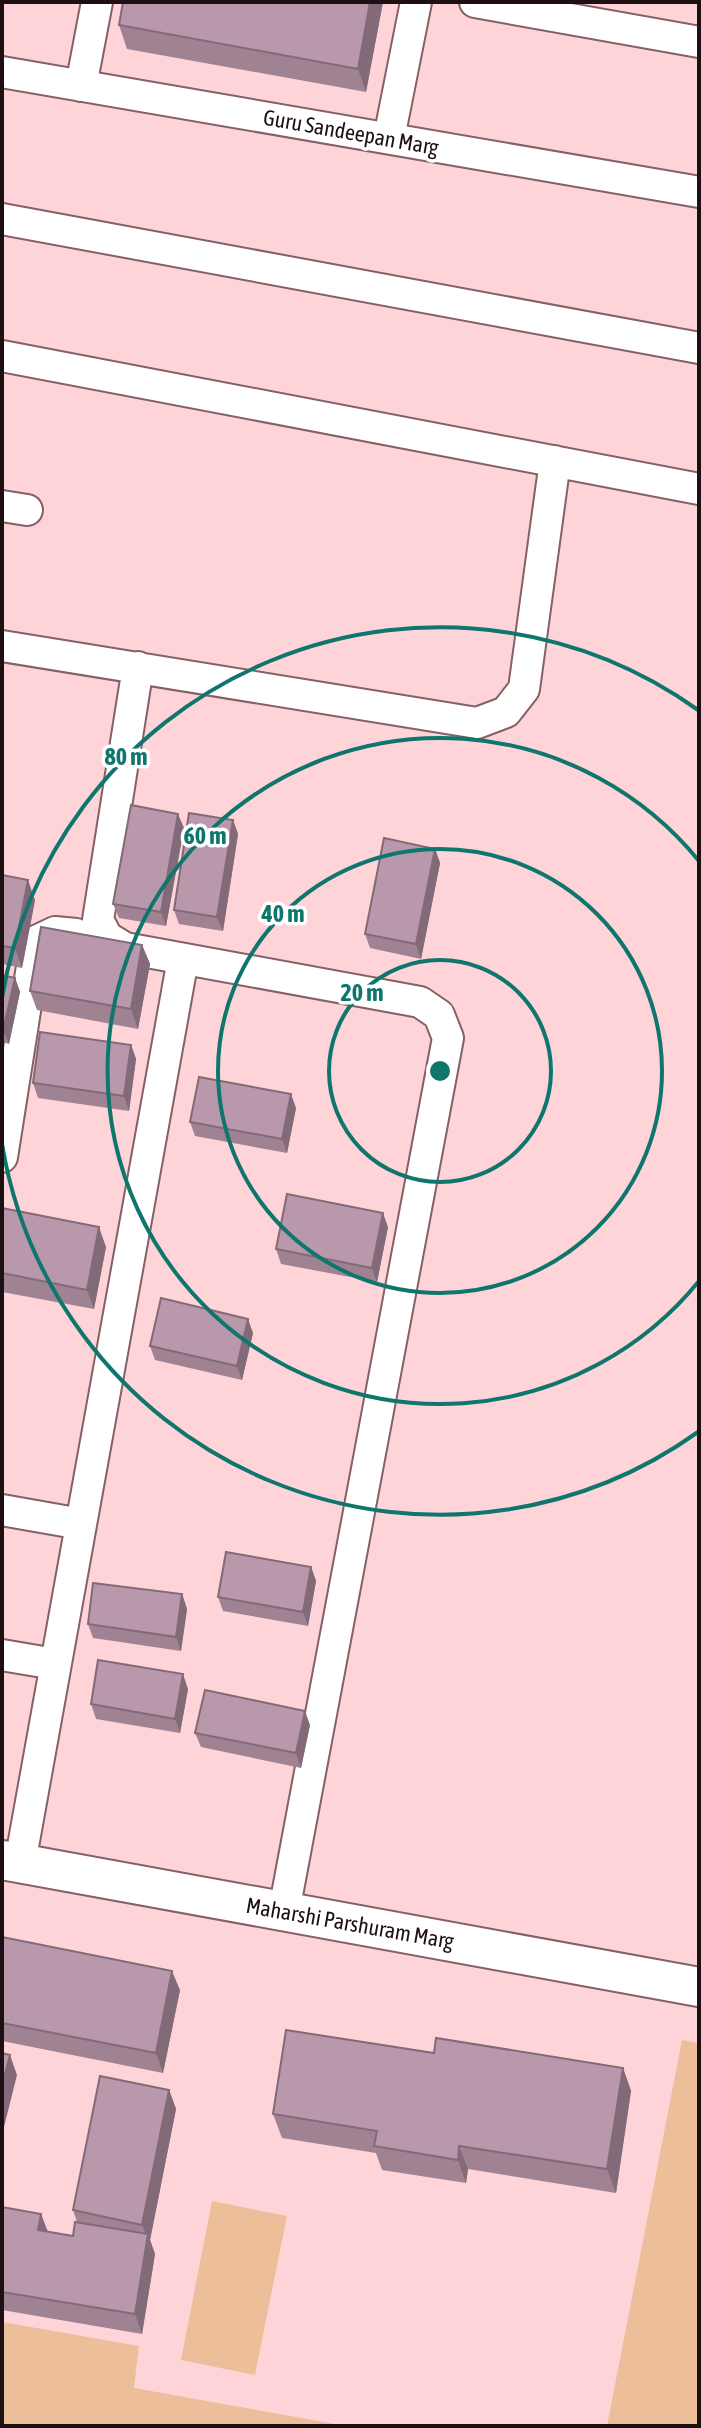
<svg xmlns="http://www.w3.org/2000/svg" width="701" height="2428" font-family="'Asap Condensed',sans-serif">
<rect width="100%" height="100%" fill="#fed4d9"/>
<!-- green -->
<path fill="#ecbf9a" d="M682 2040 699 2043V2426H607Z
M212 2201 287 2216 255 2375 181 2360Z
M2 2322 139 2346 134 2388 346 2426H2Z"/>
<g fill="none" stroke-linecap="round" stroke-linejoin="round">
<defs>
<path id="minor" d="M475 2 699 42
M2 72 699 192
M81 86 97 2
M389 138 416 2
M2 219 699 348
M2 356 699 489
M2 506 27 510
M2 646 477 723 506 712 524 689 555 461
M138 667 98 920 107 937 125 948 420 1002 439 1015 448 1038 284 1911
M2 1157 36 941 55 932 76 934
M2 1510 81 1524
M2 1655 55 1664
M20 1863 183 959"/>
<path id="tertiary" d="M2 1860 699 1987"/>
</defs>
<!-- minor casing -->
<use href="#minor" stroke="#856066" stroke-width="34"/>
<!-- tertiary casing -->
<use href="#tertiary" stroke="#856066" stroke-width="42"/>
<!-- minor -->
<use href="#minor" stroke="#fff" stroke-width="30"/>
<!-- tertiary -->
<use href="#tertiary" stroke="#fff" stroke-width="38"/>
</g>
<!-- wall -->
<path fill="#9f8393" d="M383 2 366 92 127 49 119 25Z
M233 820 238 834 223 931 179 924 174 910Z
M184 828 166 926 119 918 113 904Z
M435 849 440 863 421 959 370 948 365 934Z
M2 875 35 900 22 968 2 964Z
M142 945 150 964 138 1029 37 1010 30 991Z
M2 975 15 978 20 992 9 1044 2 1042Z
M131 1045 136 1059 129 1111 38 1098 33 1083Z
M296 1108 287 1153 195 1136 190 1122Z
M2 1208 106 1247 94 1309 2 1292Z
M388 1227 377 1282 281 1264 276 1249Z
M253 1333 242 1380 155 1360 150 1346Z
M311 1567 316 1581 308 1626 223 1611 218 1597Z
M182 1594 187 1609 181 1651 93 1638 88 1624Z
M188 1689 180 1733 96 1719 91 1704Z
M310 1725 301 1768 201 1747 195 1733Z
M2 1937 180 1990 163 2073 2 2041Z
M434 2053 623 2068 631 2091 616 2193 468 2169 466 2183 382 2170 376 2153 282 2138 273 2114Z
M169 2090 176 2109 150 2240 155 2254 142 2334 2 2310V2207L41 2214 48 2232 73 2236 77 2222 73 2210Z"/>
<!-- shaded-wall -->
<path fill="#826a78" d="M370 2H383L366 92 358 69Z
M178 814 184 828 166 926 161 912Z
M233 820 238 834 223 931 217 917Z
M435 849 440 863 421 959 416 944Z
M28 880 35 900 22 968 15 948Z
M142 945 150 964 138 1029 131 1009Z
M15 978 20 992 9 1044 3 1030Z
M131 1045 136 1059 129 1111 124 1096Z
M291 1094 296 1108 287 1153 282 1139Z
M383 1213 388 1227 377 1282 372 1268Z
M99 1227 106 1247 94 1309 87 1290Z
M248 1319 253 1333 242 1380 237 1366Z
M311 1567 316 1581 308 1626 303 1612Z
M182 1594 187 1609 181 1651 176 1637Z
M183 1674 188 1689 180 1733 175 1719Z
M305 1711 310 1725 301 1768 296 1753Z
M172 1971 180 1990 163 2073 156 2053Z
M10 2055 17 2075 2 2135V2086Z
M623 2068 631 2091 616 2193 607 2169Z
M169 2090 176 2109 150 2240 155 2254 142 2334 135 2314 148 2239 142 2225Z
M459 2146 468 2169 466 2183 458 2160Z
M41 2214 48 2233 38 2230Z"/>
<!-- building -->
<path fill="#b998ab" stroke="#826a78" stroke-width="2" d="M123 2H370L358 69 119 25Z
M131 805 178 814 161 912 113 904Z
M189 813 233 820 217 917 174 910Z
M384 838 435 849 416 944 365 934Z
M2 875 28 880 15 948 2 946Z
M41 927 142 945 131 1009 30 991Z
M2 975 15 978 3 1030 2 1029Z
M40 1032 131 1045 124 1096 33 1083Z
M199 1077 291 1094 282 1139 190 1122Z
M287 1194 383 1213 372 1268 276 1249Z
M2 1208 99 1227 87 1290 2 1273Z
M161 1298 248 1319 237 1366 150 1346Z
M226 1552 311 1567 303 1612 218 1597Z
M93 1583 182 1594 176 1637 88 1624Z
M98 1660 183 1674 175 1719 91 1704Z
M205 1690 305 1711 296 1753 195 1733Z
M2 1937 172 1971 156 2053 2 2023Z
M286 2030 434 2053 436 2038 623 2068 607 2169 459 2146 458 2160 374 2146 377 2131 273 2114Z
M2 2053 10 2055 2 2086Z
M100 2076 169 2090 142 2225 73 2210Z
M2 2207 41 2214 38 2230 73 2236 75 2222 148 2234 135 2314 2 2292Z"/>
<!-- distance rings -->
<g fill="none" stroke="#0f766e" stroke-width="4">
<circle cx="440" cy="1071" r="111"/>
<circle cx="440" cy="1071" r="222"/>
<path d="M699 1281A333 333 0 1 1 699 861"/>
<path d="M698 1432A444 444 0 0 1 2 1144M2 998A444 444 0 0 1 698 710"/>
</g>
<g text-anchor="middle" stroke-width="7" stroke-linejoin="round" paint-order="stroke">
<!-- street labels -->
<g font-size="22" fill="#1d0f12" stroke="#fff">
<text transform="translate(351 132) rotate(10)" y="8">Guru Sandeepan Marg</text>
<text transform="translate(350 1923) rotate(10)" y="8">Maharshi Parshuram Marg</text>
</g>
</g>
<circle cx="440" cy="1071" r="12" fill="#0f766e" stroke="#fff" stroke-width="4"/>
<g font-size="24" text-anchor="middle" font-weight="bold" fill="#0f766e" stroke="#fff" stroke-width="7" stroke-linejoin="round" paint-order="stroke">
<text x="126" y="765">80 m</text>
<text x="205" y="844">60 m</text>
<text x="283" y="922">40 m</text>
<text x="362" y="1001">20 m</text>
</g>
<!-- border -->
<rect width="701" height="2428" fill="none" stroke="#1d0f12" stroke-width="8"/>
</svg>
